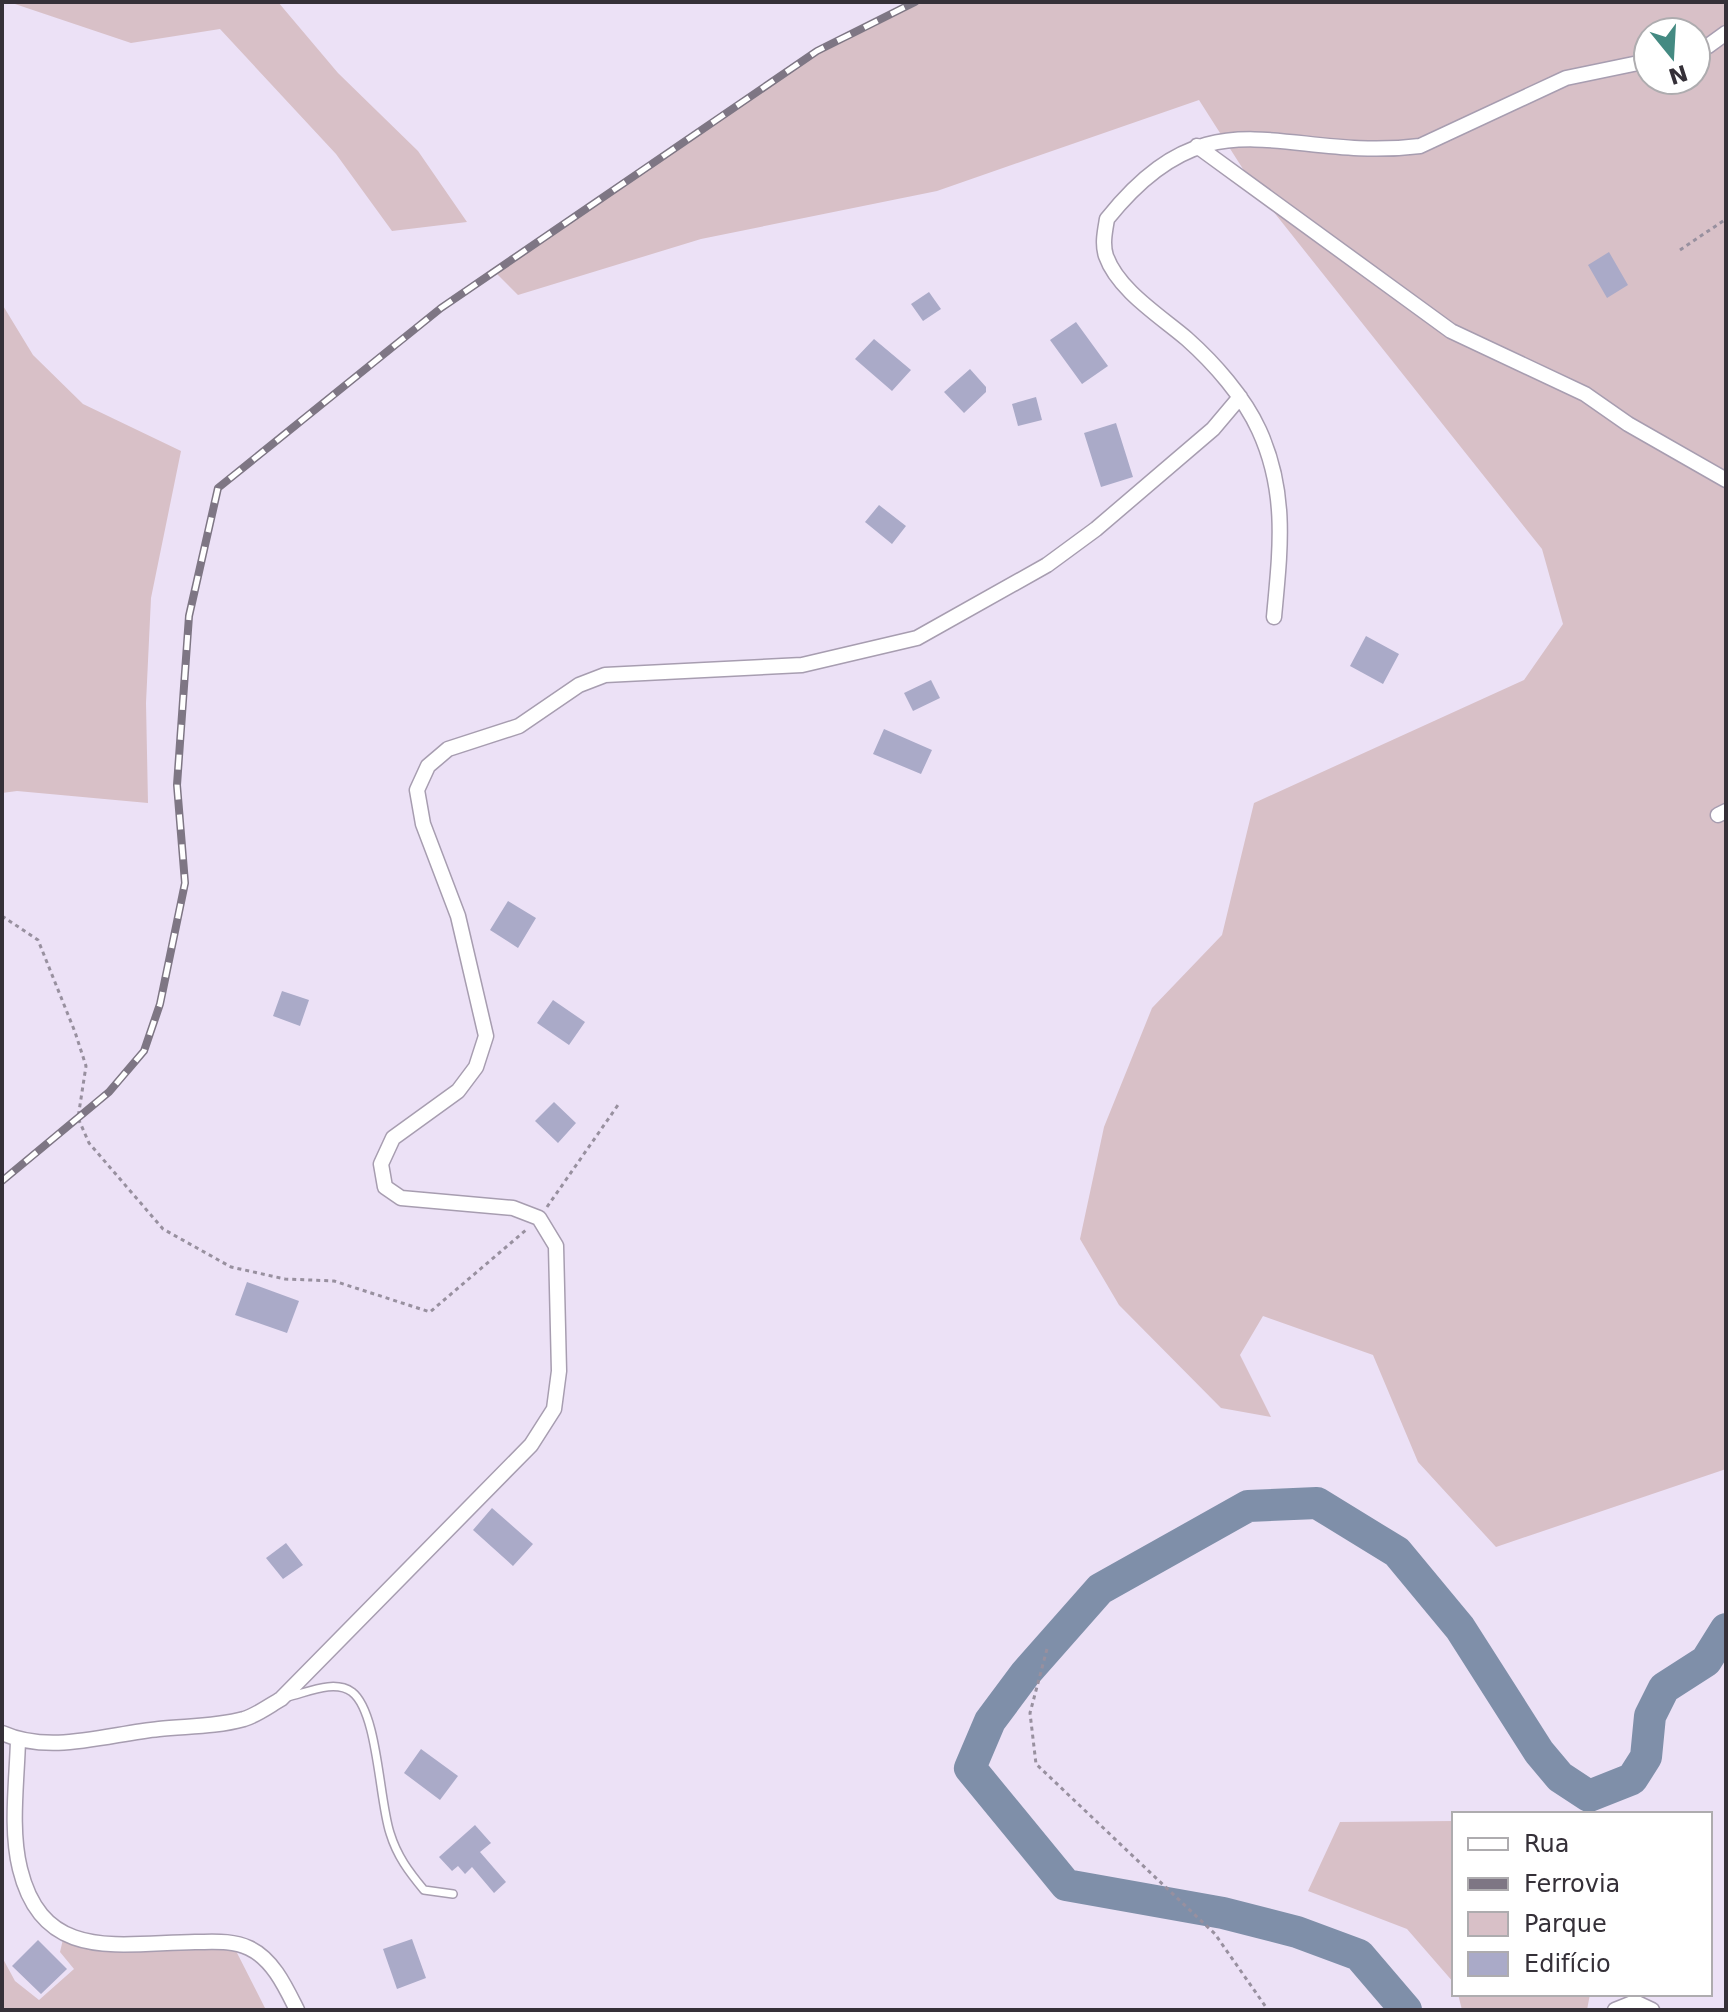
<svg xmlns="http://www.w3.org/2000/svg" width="1728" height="2012" font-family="'DejaVu Sans',sans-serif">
<rect width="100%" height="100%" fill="#ece1f6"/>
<!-- green -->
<path fill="#d8c0c7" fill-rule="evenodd" d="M9 2H278L338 73 418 151 467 222 392 231 336 154 220 29 131 43Z
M915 2H1726V1469L1496 1547 1418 1462 1373 1355 1263 1316 1240 1355 1271 1417 1221 1408 1119 1305 1080 1239 1104 1127 1152 1008 1222 935 1254 803 1524 680 1563 624 1542 549 1257 191 1199 100 937 191 701 239 518 295 494 271 817 51ZM1648 32H1696V80H1648Z
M2 304 33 355 83 404 181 451 151 598 146 703 148 803 17 791 2 793Z
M1454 1821V1983L1407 1929 1308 1891 1340 1822Z
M64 1935C122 1942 179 1928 233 1945L266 2010H2V1957L15 1981 39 2000 74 1969 60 1952Z
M1458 1994H1590L1587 2010H1462Z"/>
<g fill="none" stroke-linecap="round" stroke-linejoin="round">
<!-- river -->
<path stroke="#7f8fa9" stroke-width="32" d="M1406 2010 1359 1955 1297 1932 1223 1913 1066 1885 970 1768 990 1721 1025 1674 1100 1589 1248 1506 1317 1503 1397 1552 1460 1628 1539 1752 1560 1777 1589 1796 1632 1779 1646 1757 1650 1716 1664 1688 1706 1661 1726 1629"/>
</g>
<!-- building -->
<path fill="#aaaac8" d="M1609 252 1628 285 1607 298 1588 265Z
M929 292 941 309 923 321 911 304Z
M1076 322 1108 366 1082 384 1050 340Z
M874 339 911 370 892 391 855 359Z
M970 369 986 387V392L964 413 944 392Z
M1036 397 1042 420 1018 426 1012 404Z
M1116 423 1133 477 1101 487 1084 433Z
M879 505 906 526 892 544 865 522Z
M1366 636 1399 654 1383 684 1350 666Z
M931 680 940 698 913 711 904 693Z
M884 729 932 750 921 774 873 754Z
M508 901 536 918 518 948 490 930Z
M282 991 309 1000 300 1026 273 1016Z
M553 1000 585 1022 569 1045 537 1023Z
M554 1102 576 1123 558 1143 535 1121Z
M247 1282 299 1301 287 1333 235 1315Z
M492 1508 533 1544 513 1566 473 1530Z
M286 1543 303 1565 283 1579 266 1558Z
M421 1749 458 1776 440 1800 404 1773Z
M475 1825 491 1843 480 1852 506 1882 494 1893 472 1867 465 1874 458 1866 452 1871 439 1857Z
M412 1939 426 1978 397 1989 383 1949Z
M38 1940 67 1969 41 1994 12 1966Z"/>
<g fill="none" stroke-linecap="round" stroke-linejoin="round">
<defs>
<path id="lane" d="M287 1697C306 1693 334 1679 352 1692 378 1712 379 1800 390 1833 397 1856 409 1872 424 1890L453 1894"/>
<path id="street" d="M1696 50 1708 46 1726 33
M1197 146 1451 331 1585 394 1628 424 1726 480
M1274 617C1280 551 1288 493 1259 430 1244 397 1214 363 1187 339 1160 316 1118 290 1106 256 1102 244 1105 231 1107 219 1212 87 1284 163 1420 146L1566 78 1648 61
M1718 815 1726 811
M2 1733C51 1755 108 1734 159 1729 187 1726 215 1727 244 1719 257 1715 269 1706 281 1699L531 1445 554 1409 559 1371 556 1246 539 1218 513 1208 401 1198 385 1187 381 1164 393 1138 458 1091 476 1067 486 1036 458 916 423 824 417 790 428 766 448 749 519 726 579 685 605 675 802 665 917 638 1047 565 1096 529 1213 429 1240 397
M18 1740C17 1781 10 1829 20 1869 43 1963 118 1943 195 1942 213 1942 232 1940 249 1948 273 1959 286 1988 297 2010
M1615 2010 1635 2002 1652 2010"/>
</defs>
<!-- lane casing -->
<use href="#lane" stroke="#a79db0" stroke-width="10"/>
<!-- street casing -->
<use href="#street" stroke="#a79db0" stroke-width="17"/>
<!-- path -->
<path stroke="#98909f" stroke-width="3" stroke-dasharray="4 4" stroke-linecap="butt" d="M1680 250 1726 219
M2 916 38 940 75 1032 86 1066 78 1118 89 1143 163 1229 231 1267 285 1279 334 1281 430 1312 526 1230
M547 1207 618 1105
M1047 1649 1030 1713 1036 1764 1215 1934 1268 2010"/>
<!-- lane -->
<use href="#lane" stroke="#fff" stroke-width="7"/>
<!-- street -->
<use href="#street" stroke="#fff" stroke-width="14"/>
<defs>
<path id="rail" d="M2 1181 109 1092 144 1051 160 1004 185 883 177 785 189 616 218 488 441 308 817 51 915 2"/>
</defs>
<!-- rail casing -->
<use href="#rail" stroke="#7e7684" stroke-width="8"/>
<!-- rail -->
<use href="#rail" stroke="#fff" stroke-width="5" stroke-dasharray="15" stroke-linecap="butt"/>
</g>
<!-- border -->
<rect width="1728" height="2012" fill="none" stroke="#353038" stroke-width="8"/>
<!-- legend -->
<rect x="1452" y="1812" width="260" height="184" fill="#ffffff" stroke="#aeacaf" stroke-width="2"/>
<rect x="1468" y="1838" width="40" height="12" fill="#ffffff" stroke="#aeacaf" stroke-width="2"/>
<text x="1524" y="1852" font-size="24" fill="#353038">Rua</text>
<rect x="1468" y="1878" width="40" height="12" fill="#7e7684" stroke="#aeacaf" stroke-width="2"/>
<text x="1524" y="1892" font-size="24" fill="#353038">Ferrovia</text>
<rect x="1468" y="1912" width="40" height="24" fill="#d8c0c7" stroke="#aeacaf" stroke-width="2"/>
<text x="1524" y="1932" font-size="24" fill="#353038">Parque</text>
<rect x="1468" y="1952" width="40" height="24" fill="#aaaac8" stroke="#aeacaf" stroke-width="2"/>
<text x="1524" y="1972" font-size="24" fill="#353038">Edifício</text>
<!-- north arrow -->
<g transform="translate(1672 56) rotate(162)"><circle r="38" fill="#ffffff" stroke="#aeacaf" stroke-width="2"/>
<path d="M0-6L14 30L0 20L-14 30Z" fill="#448a82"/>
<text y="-12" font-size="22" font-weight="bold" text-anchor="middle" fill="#353038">N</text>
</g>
</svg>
